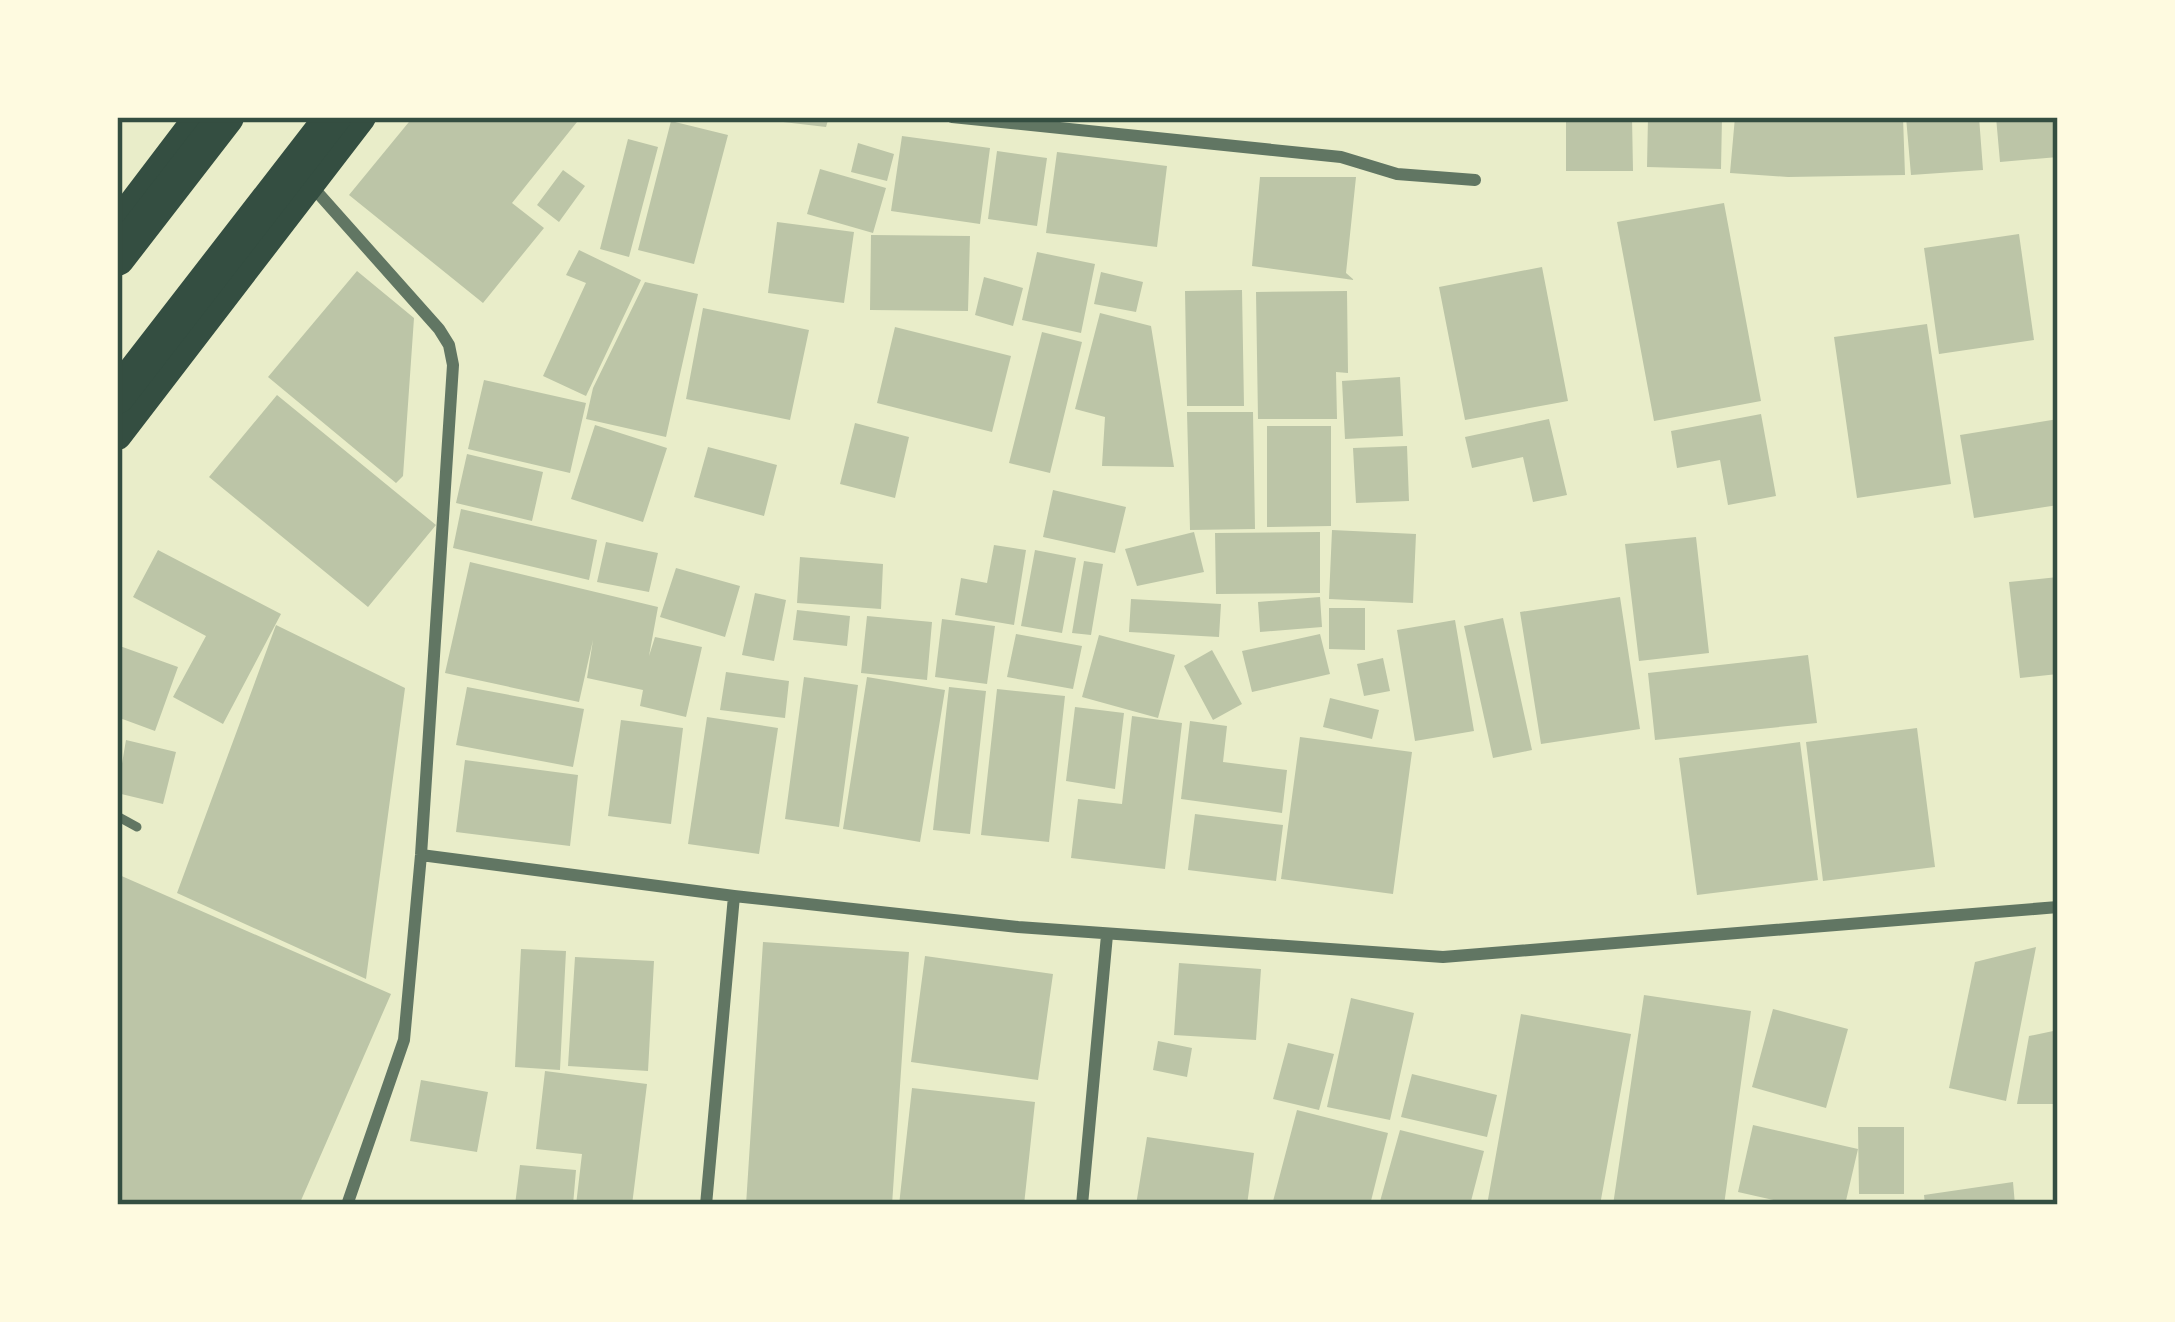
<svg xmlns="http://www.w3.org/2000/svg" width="2175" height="1322" font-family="'Alegreya Sans',sans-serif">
<rect width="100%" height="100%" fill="#e9edc9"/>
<!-- building -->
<path fill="#bcc5a7" d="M413 117H581L512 203 544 228 483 303 349 195Z
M766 117H829L826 127 766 120Z
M1566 117H1632L1633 171H1566Z
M1648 117H1722L1721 169 1647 167Z
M1735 117H1903L1905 175 1788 177 1730 173Z
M1906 117H1979L1983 170 1911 175Z
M1996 117H2058V157L2000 162Z
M671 121 728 135 694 264 638 250Z
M902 136 990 148 980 224 891 211Z
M628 139 658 147 629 257 600 249Z
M858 143 894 154 887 181 851 172Z
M997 151 1047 158 1037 226 988 219Z
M1057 152 1167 166 1157 247 1046 233Z
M820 169 886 188 873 233 807 214Z
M563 170 585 186 559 222 537 205Z
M1260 177H1356L1346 273 1354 280 1252 266Z
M1724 203 1761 401 1654 421 1617 222Z
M777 222 854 232 844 303 768 293Z
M2019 234 2034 340 1939 354 1924 248Z
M871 235 970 236 968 311 870 310Z
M579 250 641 280 586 396 543 376 586 283 566 275Z
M1037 252 1095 264 1081 333 1022 320Z
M1542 267 1568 401 1465 420 1439 287Z
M357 271 414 318 403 476 396 483 268 377Z
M1101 272 1143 282 1136 312 1094 304Z
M984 277 1023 288 1013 326 975 315Z
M645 282 698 294 666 437 586 419 593 388Z
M1242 290 1244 406H1187L1185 291Z
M1347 291 1348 373 1336 372 1337 419H1258L1256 292Z
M703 308 809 330 790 420 686 399Z
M1100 313 1151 326 1174 467 1102 466 1105 417 1075 409Z
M1927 324 1951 484 1857 498 1834 337Z
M895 327 1011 356 992 432 877 403Z
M1042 332 1082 342 1050 473 1009 463Z
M1400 377 1403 436 1345 439 1342 381Z
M484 380 586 403 570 473 468 449Z
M277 395 436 525 368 607 209 477Z
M1187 412H1253L1255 529 1190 530Z
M1761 414 1776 496 1728 505 1720 460 1677 468 1671 431Z
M1549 419 1567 495 1533 502 1523 457 1472 468 1465 437Z
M2058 419V505L1974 518 1960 435Z
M855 423 909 437 895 498 840 484Z
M595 425 667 448 643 522 571 499Z
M1267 426H1331V526L1267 527Z
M1407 446 1409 501 1356 503 1353 448Z
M708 447 777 465 764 516 694 497Z
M467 454 543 472 532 521 456 503Z
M1053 490 1126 507 1115 553 1043 537Z
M461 509 597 540 589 580 453 548Z
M1332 530 1416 534 1413 603 1329 599Z
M1194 532 1204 572 1137 586 1125 549Z
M1320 532V593L1216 594 1215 533Z
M1696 537 1709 653 1639 661 1625 544Z
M606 542 658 553 649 592 597 582Z
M994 545 1026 550 1014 625 955 615 961 578 987 583Z
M158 550 281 614 223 724 173 697 206 636 133 597Z
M1035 550 1076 558 1062 633 1021 626Z
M800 557 883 564 881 609 797 603Z
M1084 561 1103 564 1091 635 1072 633Z
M470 562 658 607 649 656 655 637 702 647 686 717 640 706 643 690 587 678 593 640 579 702 445 673Z
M676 568 740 586 725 637 660 617Z
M2058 577V674L2020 678 2009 582Z
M755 593 786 600 774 661 742 655Z
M1320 597 1322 627 1260 632 1258 602Z
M1620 597 1640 729 1541 744 1520 612Z
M1131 599 1221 604 1219 637 1129 632Z
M1329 608H1365V650L1329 649Z
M797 610 850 616 847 646 793 640Z
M867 616 932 622 927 680 861 673Z
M1503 618 1532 750 1493 758 1464 626Z
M942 619 995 626 987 684 935 677Z
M1455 620 1474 731 1415 741 1397 630Z
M276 625 405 688 366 979 177 893Z
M1016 634 1082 646 1073 689 1007 677Z
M1320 634 1330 674 1252 692 1242 651Z
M1099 635 1175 655 1158 718 1082 697Z
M117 645 178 667 155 731 117 717Z
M1212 650 1242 704 1213 720 1184 666Z
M1808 655 1817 723 1655 740 1648 673Z
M1383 658 1390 691 1364 696 1357 664Z
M726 672 789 681 785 718 720 710Z
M804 677 858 685 839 827 785 819Z
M867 677 945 690 920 842 843 829Z
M467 687 584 709 573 767 456 745Z
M949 687 986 691 970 834 933 830Z
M997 689 1065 696 1049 842 981 835Z
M1330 698 1379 710 1372 739 1323 727Z
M1075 707 1124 713 1115 789 1066 781Z
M1132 716 1182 723 1165 869 1071 858 1078 799 1122 804Z
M707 717 778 728 759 854 688 844Z
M621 720 683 728 671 824 608 816Z
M1190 721 1227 726 1223 762 1287 770 1282 813 1181 799Z
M1917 728 1935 867 1823 881 1806 742Z
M1300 737 1412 752 1393 894 1281 879Z
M126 740 176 752 163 804 117 793Z
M1800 742 1818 880 1697 895 1679 758Z
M465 760 578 775 570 846 456 832Z
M1195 814 1283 825 1276 881 1188 870Z
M117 874 391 994 299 1205H117Z
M763 942 909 952 892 1205H746Z
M2036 947 2006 1101 1949 1088 1975 962Z
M521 949 566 951 560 1070 515 1067Z
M925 956 1053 974 1038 1080 911 1062Z
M575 957 654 961 648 1071 568 1066Z
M1179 963 1261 969 1256 1040 1174 1035Z
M1644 995 1751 1011 1724 1205H1613Z
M1351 998 1414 1013 1390 1120 1327 1107Z
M1773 1009 1848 1029 1826 1108 1752 1087Z
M1521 1014 1631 1034 1600 1205H1487Z
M2058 1030V1104H2017L2029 1036Z
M1158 1041 1192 1048 1187 1077 1153 1070Z
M1288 1043 1334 1054 1319 1110 1273 1099Z
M545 1071 647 1084 632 1205H576L582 1154 536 1149Z
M1412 1074 1497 1095 1487 1137 1401 1117Z
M421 1080 488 1092 477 1152 410 1141Z
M912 1088 1035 1102 1024 1205H899Z
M1297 1110 1388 1133 1370 1205H1272Z
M1753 1125 1858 1149 1845 1205H1796L1738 1192Z
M1858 1127H1904V1194H1859Z
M1400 1130 1484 1151 1470 1205H1379Z
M1147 1137 1254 1153 1247 1205H1136Z
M520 1165 576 1170 573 1205H515Z
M2013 1182 2015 1205H1925L1924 1195Z"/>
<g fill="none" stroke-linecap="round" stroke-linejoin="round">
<!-- service -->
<path stroke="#617663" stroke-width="9" d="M117 816 137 827"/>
<!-- minor -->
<path stroke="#617663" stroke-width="12" d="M952 117 1341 157 1397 174 1475 180
M310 184 439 329 449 345 453 365 421 855 404 1040 347 1205
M421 855 734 896 1018 927 1443 957 2058 907
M706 1205 734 896
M1082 1205 1107 935"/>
<!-- primary -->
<path stroke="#344e41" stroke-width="30" d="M117 225 199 117
M117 435 361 117"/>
<!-- motorway -->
<path stroke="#344e41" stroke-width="36" d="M117 258 226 117
M117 396 333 117"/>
</g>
<!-- border -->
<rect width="2175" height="1322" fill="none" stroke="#fefae0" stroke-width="240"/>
<rect x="120" y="120" width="1935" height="1082" fill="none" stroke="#344e41" stroke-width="4.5"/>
</svg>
